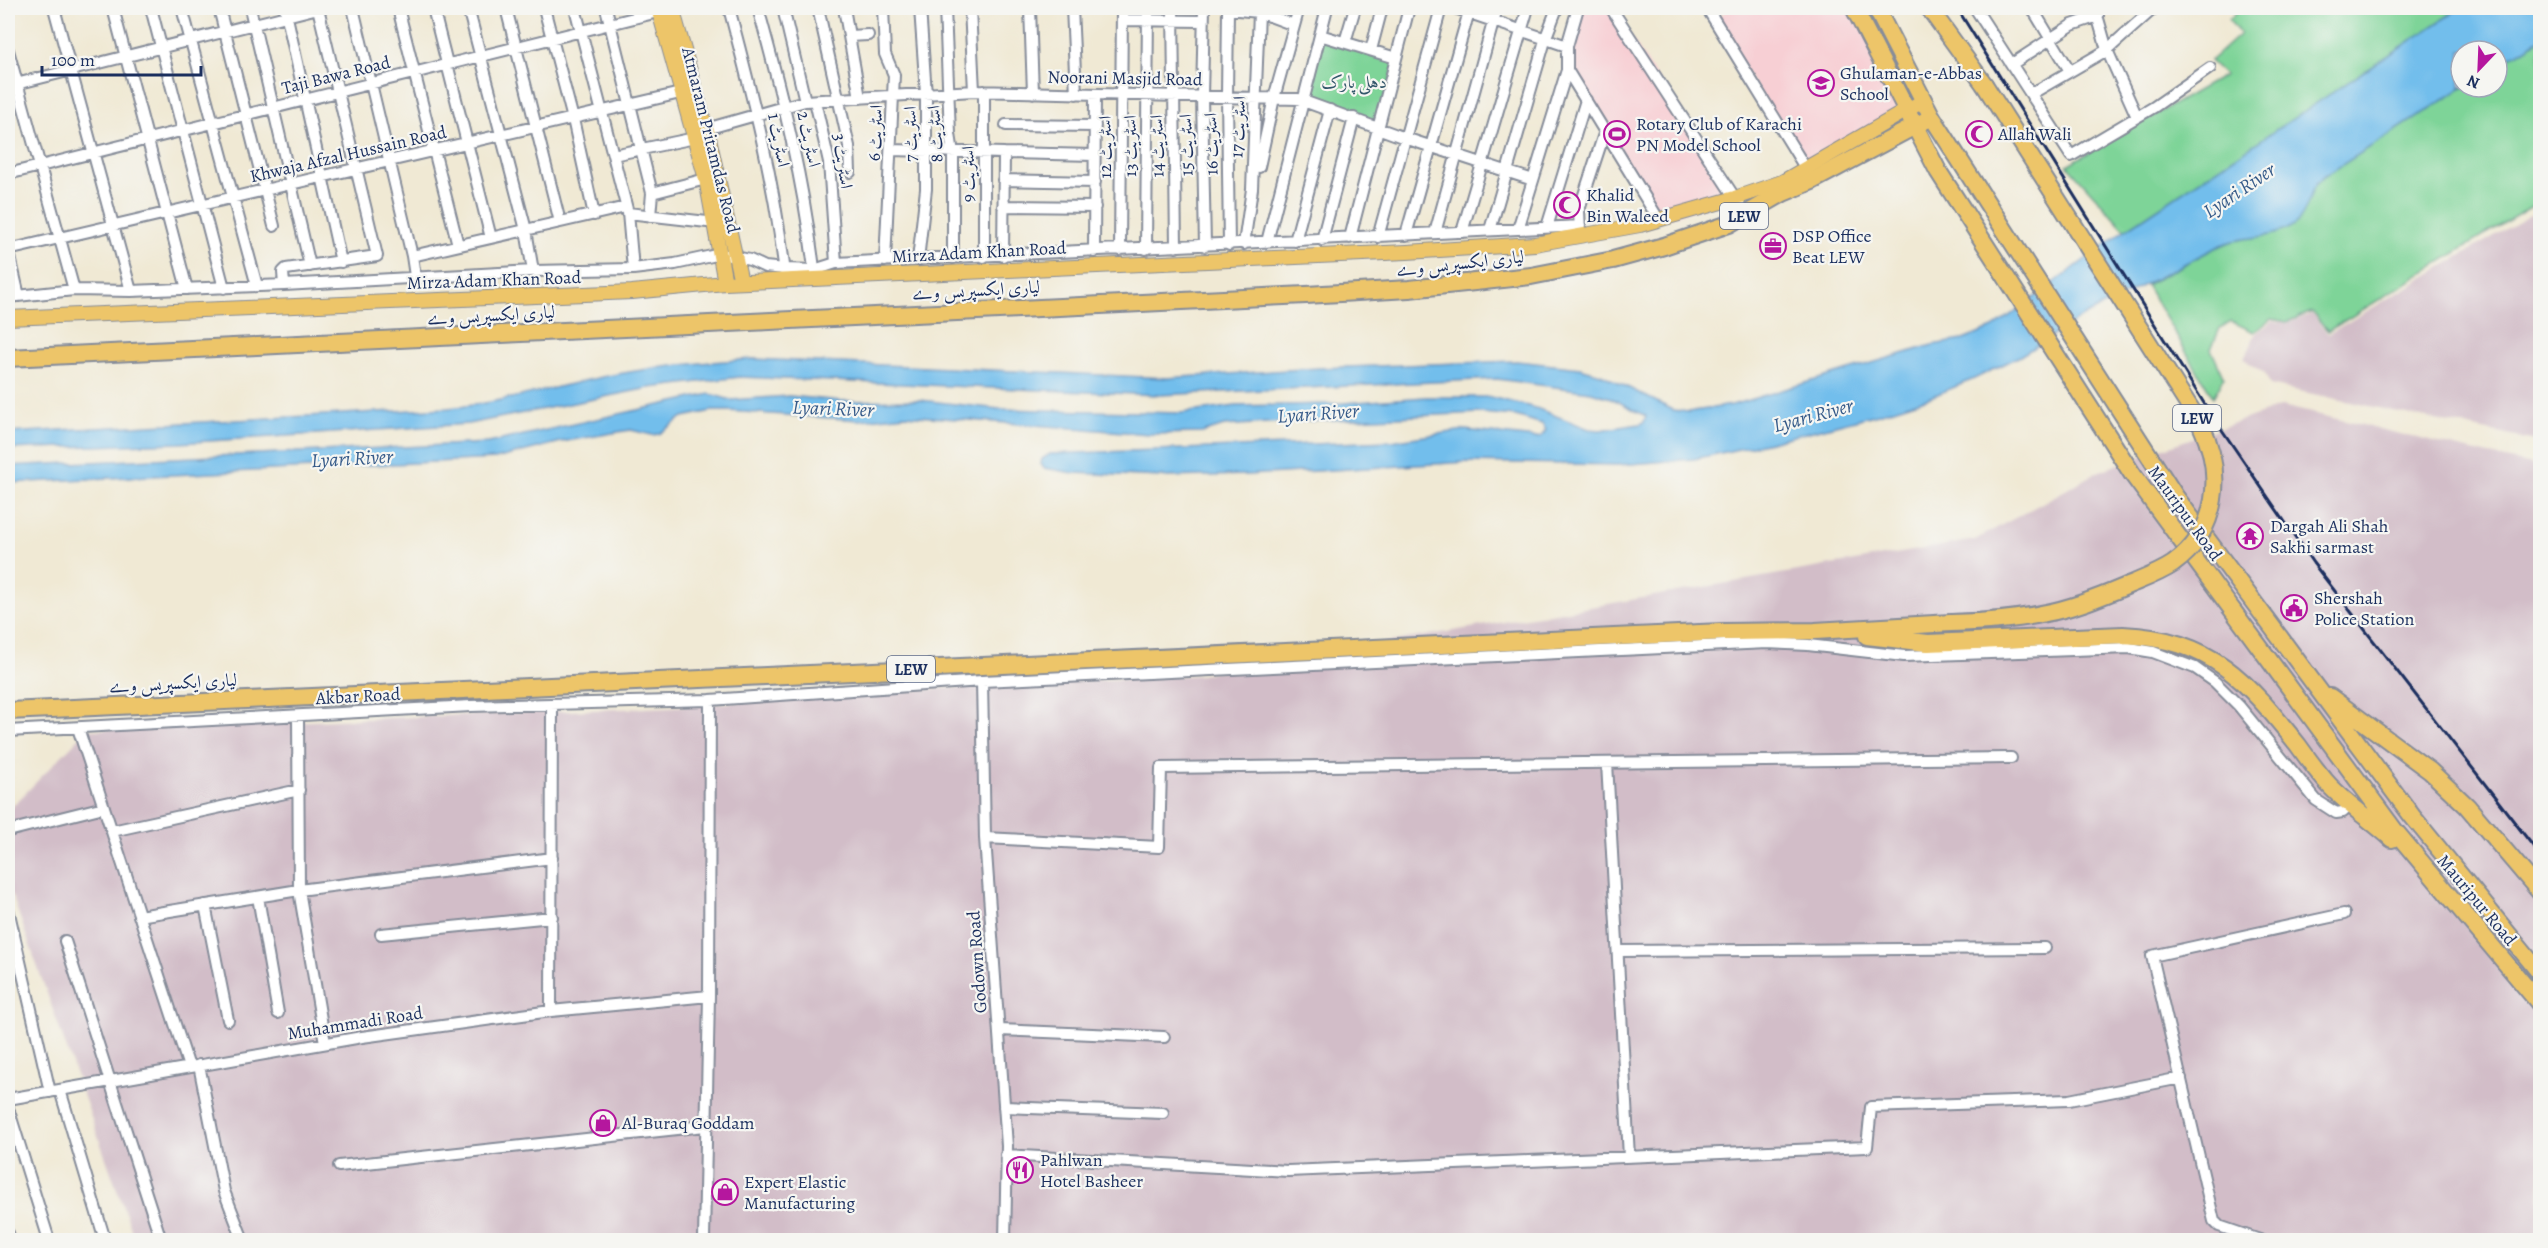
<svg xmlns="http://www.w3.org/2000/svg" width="2548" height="1248" font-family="Alegreya,Amiri,serif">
<rect width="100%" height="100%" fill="#f6f6f2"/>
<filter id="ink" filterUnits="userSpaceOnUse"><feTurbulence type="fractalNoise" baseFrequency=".0167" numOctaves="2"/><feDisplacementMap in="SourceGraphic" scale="12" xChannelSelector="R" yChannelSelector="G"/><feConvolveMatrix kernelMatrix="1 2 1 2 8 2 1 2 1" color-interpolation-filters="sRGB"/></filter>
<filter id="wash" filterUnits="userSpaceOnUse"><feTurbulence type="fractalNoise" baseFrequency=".008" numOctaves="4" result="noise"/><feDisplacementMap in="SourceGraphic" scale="24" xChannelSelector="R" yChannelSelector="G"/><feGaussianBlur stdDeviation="1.35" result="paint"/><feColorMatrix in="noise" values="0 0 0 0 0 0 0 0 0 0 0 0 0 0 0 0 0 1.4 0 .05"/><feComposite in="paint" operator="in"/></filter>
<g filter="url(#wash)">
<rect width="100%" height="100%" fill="#f0e9d4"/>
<!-- built -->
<path fill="#f7cfd4" d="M1578 8H1612L1735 198 1659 220 1567 70Z
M1731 8H1854L1908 124 1807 171 1714 19Z"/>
<!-- industrial -->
<path fill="#d2bdc8" d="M2540 209V442L2270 385 2265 374 2244 359 2256 333 2273 321 2288 323 2312 314 2328 334Z
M2282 406 2540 467V1240H2234L2203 1232 2205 1240H135L8 884V811L87 730 669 707 916 690 1200 675 1975 540 2100 471Z"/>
<!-- green -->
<path fill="#7ed498" stroke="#4c827b" stroke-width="1.5" d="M2240 8H2460L2125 230 2067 165 2225 75 2210 61 2240 34 2229 20Z
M1321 35 1396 58 1378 127 1304 101Z
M2540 39V201L2328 331 2312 312 2287 322 2272 319 2254 332 2231 321 2220 328 2211 349 2224 378 2213 397 2146 285 2211 250 2230 242 2247 238 2310 191 2323 177 2464 87H2497V66Z"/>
<!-- water -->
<path fill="#72beec" stroke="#4676a5" stroke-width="1.5" d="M2460 8H2540V39L2497 66V51H2461V87H2464L2323 177C2306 191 2311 207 2298 221 2282 238 2254 236 2233 241 2225 243 2218 247 2211 250L2084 316 2020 356 1974 379 1928 398 1878 414 1770 442 1694 459 1618 465 1468 462 1247 475 1163 477 1074 473 1044 468 1041 464 1042 459 1050 454 1391 441 1465 430 1535 438 1541 437 1546 430 1542 424 1516 416 1480 413 1267 423 1224 426 1202 433 1149 434 905 415 860 420 728 411H712L683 417 659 434 652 435 631 430 624 431 561 442 495 459 8 483V466L488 443 710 394 731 400 789 396 841 401 920 400 999 409 1181 413 1236 406 1330 404 1426 397H1490L1536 408 1589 429 1600 430 1640 424 1644 422 1646 416 1611 398 1591 392 1497 379 1159 395 740 377 649 388 468 424 179 443 8 449V433L448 408C501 403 550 388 602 377 652 367 702 362 753 359L1167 378 1319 368 1517 361 1580 368 1601 374 1673 410 1688 412 1732 405 1932 345 1963 340 1993 328 2125 230Z"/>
</g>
<g filter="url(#ink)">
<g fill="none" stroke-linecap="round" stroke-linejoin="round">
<defs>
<path id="minor" d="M54 8 131 291
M113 8 187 289
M151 8 224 288
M182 8 257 286
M219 8 274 226
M250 8 310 266
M285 8 341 262
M353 8 412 256 415 276
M398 8 458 245
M433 8 491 238
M468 8 526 230 533 271
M506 8 560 222
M544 8 573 119 594 215
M575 8 628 213 633 269
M606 8 652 193 650 216
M729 8C752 95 775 183 785 274
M758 8C783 98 804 183 815 277
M783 8 805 101
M818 8 849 146 850 172
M844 8 860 98
M883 8 885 54 894 75 885 261
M945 8 950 134 953 153V258
M970 8 974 91
M1030 8 1033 93
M1072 8 1076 94
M1173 8 1176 247
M1204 8 1202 96 1205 246
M1228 8 1227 96 1229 245
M1455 8 1567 46
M1578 8 1567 46V70L1659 220
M1611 8 1746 215
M1707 8 1806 169
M1975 8 2071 156 2154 107 2210 68
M2032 8 2070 71
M2095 8 2107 50 2137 117
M1228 9 1259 12 1294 25
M1122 20 1203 21
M1320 35 1396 58
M849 36 868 35
M1345 42 1355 8
M8 50 74 290
M1371 50 1382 8
M2012 64 2072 25 2098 16
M8 86 318 8
M2031 94 2107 50 2154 8
M815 101 829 162 836 263
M1006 125 1095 126
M706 129 805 101 974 91 1298 99 1405 138 1533 180
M891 150 1004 153
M613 155 695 138
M1255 166 1259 167 1274 98 1299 8
M8 174 666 10
M1003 180 1095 182
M652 193 706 179
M1003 206 1095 207
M628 213 716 223
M1547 227 1586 100
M1518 229 1567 70
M1490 230 1546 37 1557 8
M1462 232 1528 8
M1435 233 1497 8
M1580 233 1579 210 1605 131
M1406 235 1470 8
M1378 237 1441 8
M1350 238 1409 8
M1322 240 1354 118
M1295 241 1330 110
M1267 242 1327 8
M1244 244 1252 189 1259 12
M8 248 19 296
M1146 249 1148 8
M8 250 689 91
M1120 250 1122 8
M1094 252 1095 95
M412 256 626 207
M1003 256 1004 153 1094 155
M984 257V91
M918 260 926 189V94L920 8
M284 285 283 272 286 269 377 256 318 8
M8 297 74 290 131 291 284 285 533 271 633 269 675 264 721 254 750 260 765 267 785 269 814 270 836 263 1580 226
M982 681 985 838 1007 1146 1005 1240
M298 716 299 890 325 1043
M78 728 189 1067
M8 731 471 706 710 700 982 681 1767 643 1808 645 1904 656 2129 648 2153 652 2195 668 2215 682 2239 706 2316 800 2336 813 2343 812 2351 804
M1607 763 1629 1157
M8 831 104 807
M112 831 299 790
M985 838 1159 847 1161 768 2011 758
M258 897 278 1013
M205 905 228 1020
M8 909 50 1092
M139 916 299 890 552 858
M381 934 552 917
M65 941 161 1240
M1618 951 2045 948
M551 1011 552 705
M999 1030 1164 1037
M199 1065 224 1191 243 1240
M60 1090 105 1240
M8 1099 362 1037 551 1011 709 996
M1004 1107 1163 1113
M8 1108 49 1240
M1006 1155 1288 1171 1867 1147 1871 1107 2069 1100 2181 1078
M339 1166 705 1126
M8 1233 10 1240
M704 1240 709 996 710 700
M2260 1240 2219 1226 2214 1221 2152 956 2344 914"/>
<path id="major" d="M658 8 706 179 725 283
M672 8 709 138 741 282
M8 318 632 292 725 283 1407 252 1535 244 1640 225 1735 198 1782 182 1923 101"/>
<path id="highway" d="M1854 8 1938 171 2133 475 2395 831 2540 1004
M1876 8 1932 117 2175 496 2412 816 2540 973
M1929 8 1984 84
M8 358 1306 295 1409 289 1531 276 1613 260 1664 246 1729 224 1783 193 1812 181 1932 117
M1867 636 1928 643 2123 635C2212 639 2246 680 2298 745 2308 759 2318 773 2329 785 2348 805 2372 821 2392 839
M2330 697 2430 771 2467 806 2540 892
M8 711 1721 632 1815 631 1951 623"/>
</defs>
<!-- minor casing -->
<use href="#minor" stroke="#868c99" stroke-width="14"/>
<!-- major casing -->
<use href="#major" stroke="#868c99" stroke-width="16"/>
<!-- highway casing -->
<use href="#highway" stroke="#868c99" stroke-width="20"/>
<!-- minor -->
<use href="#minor" stroke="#fff" stroke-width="10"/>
<!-- major -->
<use href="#major" stroke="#edc569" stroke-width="14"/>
<!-- highway -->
<use href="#highway" stroke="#edc569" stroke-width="16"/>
<!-- rail -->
<path stroke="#1b2f5e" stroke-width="3" d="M1957 8 2207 408 2313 563 2540 855"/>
<defs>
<path id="highway-bridge" d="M1951 623C1983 622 2015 620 2046 613 2073 608 2098 598 2124 587 2140 580 2158 574 2173 564 2219 531 2224 473 2201 425L1984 84"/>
</defs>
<!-- highway-bridge casing -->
<use href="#highway-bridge" stroke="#868c99" stroke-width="20" stroke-linecap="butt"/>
<!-- highway-bridge -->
<use href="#highway-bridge" stroke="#edc569" stroke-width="16"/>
</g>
</g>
<!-- icons -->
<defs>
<symbol id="school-ring" viewBox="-11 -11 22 22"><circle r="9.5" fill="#f6f6f2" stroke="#b5179e" stroke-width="1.5"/><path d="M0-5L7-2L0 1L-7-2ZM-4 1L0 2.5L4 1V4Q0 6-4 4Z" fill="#b5179e"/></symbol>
<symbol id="stadium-ring" viewBox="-11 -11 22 22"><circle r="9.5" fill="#f6f6f2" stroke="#b5179e" stroke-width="1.5"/><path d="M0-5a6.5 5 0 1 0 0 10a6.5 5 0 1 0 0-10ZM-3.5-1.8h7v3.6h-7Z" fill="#b5179e"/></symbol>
<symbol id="mosque-ring" viewBox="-11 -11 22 22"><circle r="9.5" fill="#f6f6f2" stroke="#b5179e" stroke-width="1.5"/><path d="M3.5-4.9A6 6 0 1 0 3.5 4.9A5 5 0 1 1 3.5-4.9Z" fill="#b5179e"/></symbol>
<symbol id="office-ring" viewBox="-11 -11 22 22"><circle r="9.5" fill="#f6f6f2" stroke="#b5179e" stroke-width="1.5"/><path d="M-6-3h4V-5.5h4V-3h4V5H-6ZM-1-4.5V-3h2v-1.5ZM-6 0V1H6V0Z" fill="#b5179e"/></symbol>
<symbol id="temple-ring" viewBox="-11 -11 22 22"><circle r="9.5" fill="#f6f6f2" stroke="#b5179e" stroke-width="1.5"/><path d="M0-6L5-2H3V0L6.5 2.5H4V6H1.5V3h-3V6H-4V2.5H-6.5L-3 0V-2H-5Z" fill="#b5179e"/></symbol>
<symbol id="civic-ring" viewBox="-11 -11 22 22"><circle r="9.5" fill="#f6f6f2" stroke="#b5179e" stroke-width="1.5"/><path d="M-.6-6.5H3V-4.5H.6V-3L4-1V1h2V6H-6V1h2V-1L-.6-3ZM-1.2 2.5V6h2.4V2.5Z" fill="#b5179e"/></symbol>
<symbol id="shop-ring" viewBox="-11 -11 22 22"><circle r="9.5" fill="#f6f6f2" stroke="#b5179e" stroke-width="1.5"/><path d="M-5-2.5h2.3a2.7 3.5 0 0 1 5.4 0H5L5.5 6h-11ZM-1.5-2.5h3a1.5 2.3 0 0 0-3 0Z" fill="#b5179e"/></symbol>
<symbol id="restaurant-ring" viewBox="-11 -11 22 22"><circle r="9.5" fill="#f6f6f2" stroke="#b5179e" stroke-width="1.5"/><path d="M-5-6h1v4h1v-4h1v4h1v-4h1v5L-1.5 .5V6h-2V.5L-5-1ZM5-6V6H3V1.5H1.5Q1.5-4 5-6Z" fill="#b5179e"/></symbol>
</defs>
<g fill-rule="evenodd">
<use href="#school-ring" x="1806" y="68" width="30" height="30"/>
<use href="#stadium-ring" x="1602" y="119" width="30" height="30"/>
<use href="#mosque-ring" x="1964" y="119" width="30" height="30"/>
<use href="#mosque-ring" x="1552" y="190" width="30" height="30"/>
<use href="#office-ring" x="1758" y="231" width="30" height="30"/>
<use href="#temple-ring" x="2235" y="521" width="30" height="30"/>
<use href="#civic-ring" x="2279" y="593" width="30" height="30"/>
<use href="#shop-ring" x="588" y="1108" width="30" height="30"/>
<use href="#restaurant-ring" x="1005" y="1155" width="30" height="30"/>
<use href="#shop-ring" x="710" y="1177" width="30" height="30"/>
</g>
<g text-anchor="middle" stroke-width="4.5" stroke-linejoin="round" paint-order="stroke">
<!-- shield labels -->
<g fill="#f6f6f2" stroke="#5d6b8a" stroke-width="1.5">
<rect x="1720" y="203" width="48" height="26" rx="4.5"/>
<rect x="2173" y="405" width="48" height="26" rx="4.5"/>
<rect x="887" y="656" width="48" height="26" rx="4.5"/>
</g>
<g font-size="16" font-weight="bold" fill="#1b2f5e">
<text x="1744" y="222">LEW</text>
<text x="2197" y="424">LEW</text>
<text x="911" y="675">LEW</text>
</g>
<!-- poi labels -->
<g font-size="18" fill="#1b2f5e" stroke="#f6f6f2" text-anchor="start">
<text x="1840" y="79">Ghulaman-e-Abbas<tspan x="1840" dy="21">School</tspan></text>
<text x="1636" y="130">Rotary Club of Karachi<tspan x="1636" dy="21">PN Model School</tspan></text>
<text x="1998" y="140">Allah Wali</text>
<text x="1586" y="201">Khalid<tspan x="1586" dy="21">Bin Waleed</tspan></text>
<text x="1792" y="242">DSP Office<tspan x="1792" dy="21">Beat LEW</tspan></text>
<text x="2270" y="532">Dargah Ali Shah<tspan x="2270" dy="21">Sakhi sarmast</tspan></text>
<text x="2314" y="604">Shershah<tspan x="2314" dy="21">Police Station</tspan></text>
<text x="622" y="1129">Al-Buraq Goddam</text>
<text x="1040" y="1166">Pahlwan<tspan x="1040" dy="21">Hotel Basheer</tspan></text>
<text x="744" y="1188">Expert Elastic<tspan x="744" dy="21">Manufacturing</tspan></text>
</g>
<!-- street labels -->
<g font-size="18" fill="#1b2f5e" stroke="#f6f6f2">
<text transform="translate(336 75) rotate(-14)" y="6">Taji Bawa Road</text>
<text transform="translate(1125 78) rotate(1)" y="6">Noorani Masjid Road</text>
<text transform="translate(1238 127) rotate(-87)" y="6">اسٹریٹ 17</text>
<text transform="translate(875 133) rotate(-87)" y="6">اسٹریٹ 6</text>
<text transform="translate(910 134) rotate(-90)" y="6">اسٹریٹ 7</text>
<text transform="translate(935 134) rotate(-93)" y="6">اسٹریٹ 8</text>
<text transform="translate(809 139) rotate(78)" y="6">اسٹریٹ 2</text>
<text transform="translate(711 140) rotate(76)" y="6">Atmaram Pritamdas Road</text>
<text transform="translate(779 140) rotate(79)" y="6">اسٹریٹ 1</text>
<text transform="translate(1211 144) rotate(-91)" y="6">اسٹریٹ 16</text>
<text transform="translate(1186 145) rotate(-91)" y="6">اسٹریٹ 15</text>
<text transform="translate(1130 146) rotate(-90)" y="6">اسٹریٹ 13</text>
<text transform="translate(1157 146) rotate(-91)" y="6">اسٹریٹ 14</text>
<text transform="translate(1105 147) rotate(-90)" y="6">اسٹریٹ 12</text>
<text transform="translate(348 154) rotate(-13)" y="6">Khwaja Afzal Hussain Road</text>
<text transform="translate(843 161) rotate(82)" y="6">اسٹریٹ 3</text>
<text transform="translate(968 174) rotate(-90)" y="6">اسٹریٹ 9</text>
<text transform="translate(979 252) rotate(-3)" y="6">Mirza Adam Khan Road</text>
<text transform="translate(1460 263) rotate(-6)" y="6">لیاری ایکسپریس وے</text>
<text transform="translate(494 280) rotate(-2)" y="6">Mirza Adam Khan Road</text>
<text transform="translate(976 290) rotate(-3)" y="6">لیاری ایکسپریس وے</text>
<text transform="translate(491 315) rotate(-3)" y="6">لیاری ایکسپریس وے</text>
<text transform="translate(2185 513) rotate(54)" y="6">Mauripur Road</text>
<text transform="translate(173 683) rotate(-3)" y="6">لیاری ایکسپریس وے</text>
<text transform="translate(358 696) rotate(-3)" y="6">Akbar Road</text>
<text transform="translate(2477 900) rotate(50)" y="6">Mauripur Road</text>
<text transform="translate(977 962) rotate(-94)" y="6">Godown Road</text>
<text transform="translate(355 1023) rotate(-9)" y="6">Muhammadi Road</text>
</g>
<!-- park labels -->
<g font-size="18" fill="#34586c" stroke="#f6f6f2">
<text x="1354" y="88">دہلی پارک</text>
</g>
<!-- water labels -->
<g font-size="20" font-style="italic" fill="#355a89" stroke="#f6f6f2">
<text transform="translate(2239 190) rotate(-34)" y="7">Lyari River</text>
<text transform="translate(833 408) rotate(2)" y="7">Lyari River</text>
<text transform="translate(1318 413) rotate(-4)" y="7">Lyari River</text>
<text transform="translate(1813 415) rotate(-15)" y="7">Lyari River</text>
<text transform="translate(352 458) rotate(-3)" y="7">Lyari River</text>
</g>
</g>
<!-- margin -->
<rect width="2548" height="1248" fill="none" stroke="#f6f6f2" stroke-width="30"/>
<!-- north arrow -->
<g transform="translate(2479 69) rotate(203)"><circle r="28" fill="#f6f6f2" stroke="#9ea6b7" stroke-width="1.5"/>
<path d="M0-4.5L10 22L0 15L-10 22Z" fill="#b5179e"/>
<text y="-9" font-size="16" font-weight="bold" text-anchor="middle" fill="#1b2f5e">N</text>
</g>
<!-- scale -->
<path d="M42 66v9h159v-9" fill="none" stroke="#1b2f5e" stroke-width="3"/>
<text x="51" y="66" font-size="18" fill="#1b2f5e" stroke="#f6f6f2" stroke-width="4.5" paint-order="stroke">100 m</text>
</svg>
